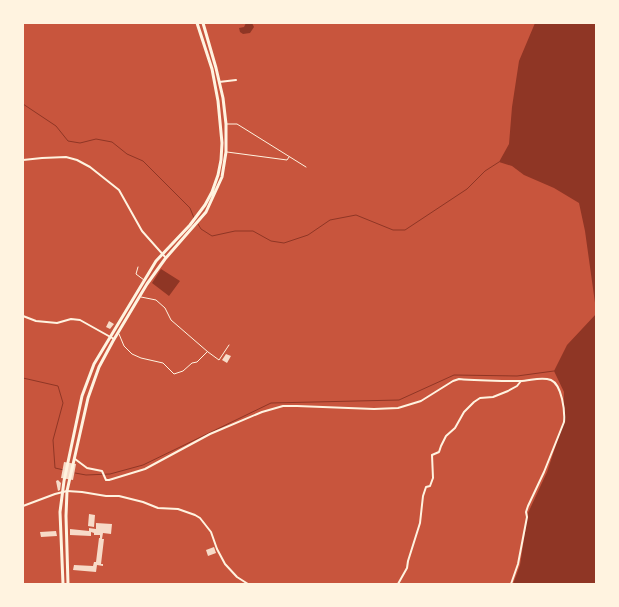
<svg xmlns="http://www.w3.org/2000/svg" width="619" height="607" font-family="Cabin,sans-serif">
<rect width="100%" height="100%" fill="#c8553d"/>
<!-- water -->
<path fill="#8f3625" d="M246 23H252L254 27 250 33 243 34 240 32 239 28 244 27Z
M535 23H596V310L585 231 579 203 554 188 524 175 512 166 499 162 509 144 512 107 519 61Z
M161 269 180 281 169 296 152 283Z
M596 314V584H513L520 565 528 513 547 472 563 424 564 392 554 371 567 345Z"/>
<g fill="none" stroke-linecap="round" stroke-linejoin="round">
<!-- stream -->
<path stroke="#8f3625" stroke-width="1" d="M23 104 56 126 68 141 80 143 96 139 112 142 127 154 143 161 190 208 194 218
M198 224 201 229 212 236 235 231H253L271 241 284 243 308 235 330 220 356 215 393 230H405L467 189 485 171 499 162
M23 378 58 386 63 403 53 440 55 468 64 470
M75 473 86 475 110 474 143 465 271 403 399 400 454 375 517 376 554 371"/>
</g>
<!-- building -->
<path fill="#f7dbc8" d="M109 321 114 324 110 329 106 327Z
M226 354 231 356 227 363 222 360Z
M64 462 76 464 73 480 61 478Z
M58 480 61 483 60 490 58 491 56 481Z
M89 514 95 515 94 527 88 526Z
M96 523 112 524 111 534 103 533 102 539H104L101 564H103V566L97 565 96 572 73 570 74 565 93 566 94 562H96L99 538H100V535H94V533L91 532V536L70 535V529L89 531V528L96 529Z
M56 531 57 536 41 537 40 532Z
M214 547 216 553 208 556 206 550Z"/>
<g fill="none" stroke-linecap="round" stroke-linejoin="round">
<!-- service -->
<path stroke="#fff3e0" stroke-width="1" d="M227 124H237L306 167
M227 152 287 160 289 157
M138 267 136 274 144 280
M141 297 156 300 165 308 171 320 208 352 219 360 229 345
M119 334 124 346 132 354 141 358 163 363 174 374 183 371 192 363 197 362 207 352"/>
<!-- minor -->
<path stroke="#fff3e0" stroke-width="2" d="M219 82 236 80
M23 316 36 321 57 323 71 319 80 320 114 339
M75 459 87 468 102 471 106 480H109L145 469 210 434 262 412 283 406H297L374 409 398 408 421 401 453 381 459 379C479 381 500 381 520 381 530 381 541 376 551 380 562 385 565 411 564 422L544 472 528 506 526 512 527 517 518 564 511 584
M67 491 82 492 106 496H119L143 502 158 508 178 509 195 515 200 518 211 532 217 549 225 564 237 577 248 584
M398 584 407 568 408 561 420 523 423 496 426 487 430 486 433 478 432 455 439 452 441 446 446 436 455 428 464 412 474 402 480 398 493 397 508 391 517 386 521 381"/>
<!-- tertiary -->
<path stroke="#fff3e0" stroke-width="2" d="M23 160 42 158 66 157 77 160 90 167 119 190 142 231 166 258
M23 506 55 494 67 491"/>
<!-- primary -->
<path stroke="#fff3e0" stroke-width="3" d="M63 584 60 512 64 481 82 396 94 364 156 261 190 225 205 205 212 192 218 175 221 160 222 143 218 101 212 69 197 23
M68 584 66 516 67 491 88 398 99 367 113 341 147 284 165 259 206 212 222 177 226 152V124L223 98 216 68 203 23"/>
</g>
<!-- border -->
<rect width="619" height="607" fill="none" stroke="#fff3e0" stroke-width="48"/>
</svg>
